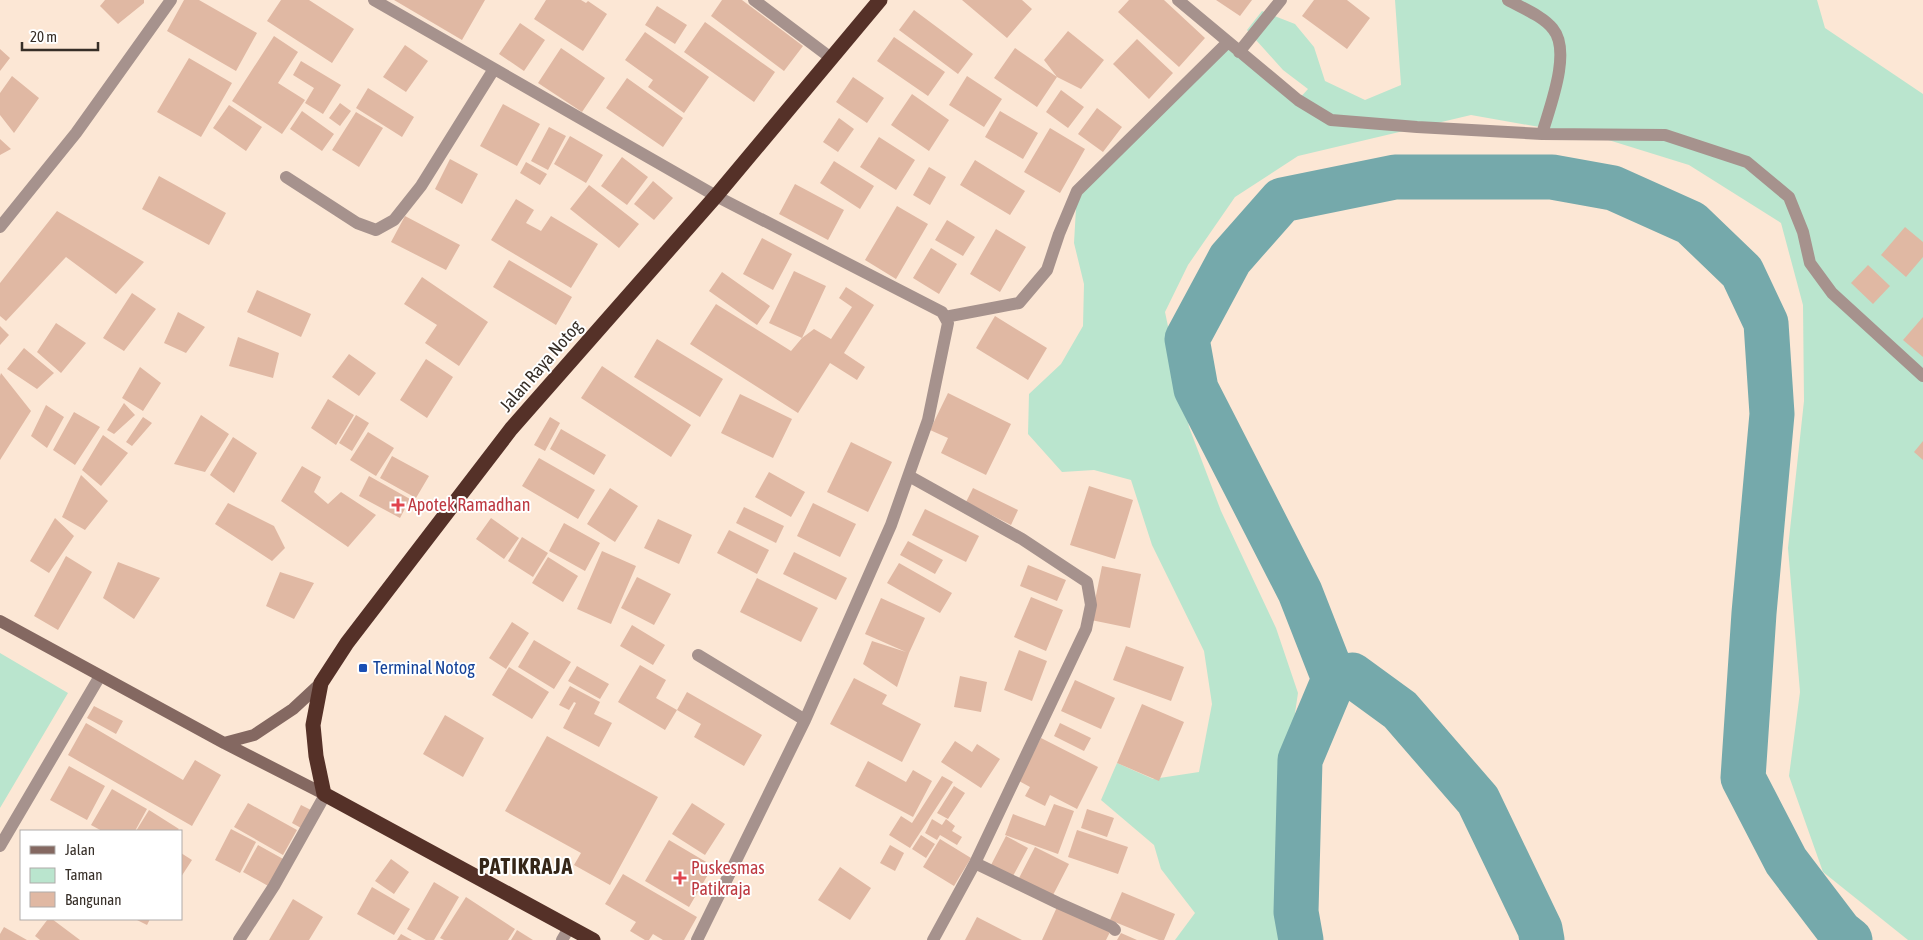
<svg xmlns="http://www.w3.org/2000/svg" width="1923" height="940" font-family="'Asap Condensed',sans-serif">
<rect width="100%" height="100%" fill="#fce7d5"/>
<!-- green -->
<path fill="#bae5ce" d="M1395 0H1817L1825 28 1923 94V940H1908L1823 872 1789 776 1800 692 1788 548 1804 401 1803 305 1781 223 1689 165 1602 138 1471 115 1298 156 1235 197 1188 265 1165 312 1189 427 1221 511 1276 628 1298 693 1288 760 1284 900 1285 940H1175L1195 913 1161 869 1154 845 1101 800 1117 763 1153 779 1199 772 1212 704 1204 651 1152 545 1131 480 1094 470 1062 472 1028 434 1029 394 1061 364 1083 326 1084 284 1074 243 1077 191 1228 42 1298 100 1308 89 1283 70 1247 30 1262 11 1295 24 1314 47 1325 81 1365 100 1401 85Z
M0 653 68 693 0 808Z"/>
<g fill="none" stroke-linecap="round" stroke-linejoin="round">
<!-- river -->
<path stroke="#75a9ab" stroke-width="45" d="M1334 679 1352 675 1400 710 1478 800 1540 929 1542 940
M1301 940 1296 912 1300 760 1334 679 1300 592 1196 389 1187 339 1230 259 1282 200 1395 177H1552L1613 188 1691 223 1742 272 1766 323 1772 414 1754 613 1743 778 1786 861 1840 932 1850 940"/>
</g>
<!-- building -->
<path fill="#e0b8a3" d="M105 0H144V3L118 24 100 6Z
M184 0H199L257 33 236 71 167 31Z
M281 0H309L354 29 332 63 267 21Z
M394 0H485L462 40Z
M546 0H581L586 3 588 1 607 14 583 51 534 19Z
M722 0H742L803 46 784 71 711 16Z
M962 0H1022L1032 9 1007 38Z
M1129 0H1164L1205 38 1179 67 1118 12Z
M1216 0H1252L1240 16Z
M1314 0H1347L1370 18 1347 49 1302 16Z
M657 6 687 25 675 44 645 25Z
M914 10 973 54 958 74 899 30Z
M705 22 775 72 754 102 684 52Z
M520 23 545 40 524 71 499 54Z
M1068 31 1104 60 1081 89 1057 77 1044 60Z
M645 32 709 77 684 113 648 87 653 80 625 60Z
M274 36 298 52 278 83 305 100 282 134 232 101Z
M894 37 945 72 928 96 877 61Z
M1137 39 1173 73 1149 99 1113 64Z
M405 45 428 61 406 92 383 77Z
M561 48 605 78 582 112 538 83Z
M1015 48 1057 77 1037 107 994 78Z
M0 49 10 58 0 71Z
M189 58 232 83 201 137 157 112Z
M301 61 341 85 323 114 305 103 314 88 293 75Z
M12 76 39 98 14 133 0 115V93Z
M967 76 1002 99 984 127 949 105Z
M853 77 884 98 867 123 836 102Z
M627 78 683 118 663 147 606 108Z
M368 88 414 117 402 137 356 108Z
M1061 90 1084 107 1068 128 1046 112Z
M912 94 949 120 929 151 891 125Z
M340 103 351 111 340 126 329 118Z
M503 104 540 124 517 166 480 146Z
M229 105 262 127 246 151 213 128Z
M1097 108 1122 127 1103 152 1078 134Z
M302 111 334 134 322 151 290 129Z
M1000 111 1038 133 1023 159 985 137Z
M356 112 383 128 359 167 332 150Z
M839 118 854 129 838 152 823 142Z
M549 127 566 136 548 170 531 161Z
M1050 128 1085 149 1060 193 1024 172Z
M570 136 603 155 586 183 554 164Z
M879 137 915 160 896 190 860 167Z
M0 139 11 149 0 155Z
M622 157 648 177 627 205 601 186Z
M450 159 478 174 462 204 435 189Z
M975 160 1025 191 1010 215 960 185Z
M834 161 874 186 860 209 820 183Z
M526 162 547 174 540 185 520 173Z
M929 167 946 177 930 205 913 195Z
M159 176 226 213 209 245 142 209Z
M653 181 673 198 654 220 634 204Z
M795 184 844 210 828 240 779 214Z
M589 185 639 224 619 248 570 209Z
M516 199 534 210 526 223 541 231 551 216 598 244 571 288 491 240Z
M897 206 928 224 896 279 865 260Z
M57 211 144 262 116 294 66 257 6 321 0 316V283Z
M405 216 460 245 446 270 391 242Z
M947 220 975 237 963 256 935 240Z
M1905 227 1923 242V257L1906 277 1881 255Z
M996 229 1026 247 1000 292 970 274Z
M762 238 792 254 773 290 743 274Z
M931 248 957 264 939 294 913 278Z
M509 260 572 297 556 325 493 287Z
M1868 265 1890 286 1873 304 1851 283Z
M794 271 826 286 802 338 814 329 831 339 852 307 839 298 846 287 874 305 844 353 865 367 857 380 830 363 798 413 690 344 716 304 791 351 802 338 769 323Z
M722 272 770 306 757 325 709 291Z
M422 277 488 322 459 366 425 343 437 325 404 304Z
M257 290 311 314 301 337 247 312Z
M132 293 156 309 124 351 103 338Z
M178 312 205 327 186 353 164 343Z
M995 316 1047 348 1028 380 976 348Z
M1923 317V357L1903 340Z
M56 323 86 343 61 373 37 352Z
M0 326 9 335 0 345Z
M238 337 279 353 273 378 229 366Z
M657 339 723 379 700 417 634 377Z
M24 348 54 373 37 389 7 369Z
M349 354 376 373 359 396 332 377Z
M426 359 453 377 427 418 400 400Z
M602 366 691 425 671 457 581 398Z
M140 367 161 383 143 411 122 398Z
M1 373 31 411 0 460V376Z
M948 393 1011 424 986 475 941 453 948 438 930 430Z
M740 394 792 419 773 458 721 433Z
M328 399 354 415 336 445 311 428Z
M124 403 135 415 114 434 107 430Z
M46 405 64 417 47 448 31 436Z
M74 412 100 427 75 465 53 450Z
M201 415 229 434 205 472 174 464Z
M356 415 369 423 352 451 339 443Z
M143 417 152 423 132 446 126 442Z
M550 417 560 423 545 451 534 445Z
M561 429 606 455 594 475 550 449Z
M368 432 394 448 376 476 350 460Z
M103 435 128 453 101 486 82 470Z
M233 437 257 453 234 493 210 475Z
M1923 441V460L1914 452Z
M851 442 892 462 868 512 827 492Z
M392 456 429 476 416 498 380 478Z
M539 458 595 490 578 519 522 486Z
M302 466 321 477 314 492 328 504 341 492 376 515 348 547 281 501Z
M769 472 805 492 791 517 755 497Z
M81 475 108 501 85 530 62 517Z
M369 476 410 499 400 518 359 496Z
M1089 486 1133 500 1115 559 1070 545Z
M610 488 638 506 615 542 587 524Z
M973 488 1018 510 1011 525 966 502Z
M228 503 274 526 285 548 272 561 215 524Z
M813 503 856 524 840 557 797 536Z
M744 507 784 526 776 543 736 523Z
M925 509 979 536 966 562 912 535Z
M55 518 74 536 49 573 30 561Z
M491 518 519 538 504 559 476 539Z
M658 519 692 535 679 564 644 548Z
M564 523 600 543 585 571 549 551Z
M729 530 769 550 757 574 717 553Z
M522 537 548 553 533 577 508 561Z
M908 541 943 560 935 574 900 555Z
M602 551 636 566 611 624 577 609Z
M794 552 847 578 836 600 783 574Z
M66 556 92 572 58 630 34 616Z
M548 557 578 576 563 602 532 583Z
M118 562 160 578 134 619 103 598Z
M899 563 952 593 940 613 887 583Z
M1028 565 1066 580 1057 601 1020 586Z
M1102 566 1141 574 1130 628 1091 620Z
M280 572 314 583 294 619 266 606Z
M637 577 671 594 654 625 621 608Z
M757 578 818 608 801 642 740 612Z
M1031 597 1063 610 1046 651 1014 637Z
M881 598 925 618 909 653 897 687 863 664 872 641 906 652 865 634Z
M512 622 529 633 506 669 489 658Z
M632 625 665 645 653 665 620 646Z
M534 640 571 662 554 689 518 667Z
M1126 646 1184 667 1171 701 1113 680Z
M1019 650 1047 661 1032 701 1004 690Z
M640 665 666 680 656 698 677 710 665 730 618 702Z
M577 666 609 684 600 699 568 681Z
M509 667 549 692 532 719 492 695Z
M960 676 987 682 981 712 954 707Z
M854 678 887 695 882 704 921 724 902 762 830 724Z
M1075 680 1115 698 1101 729 1061 711Z
M570 686 600 702 594 714 612 723 599 747 563 728 576 703 574 702 569 710 559 705Z
M687 692 762 735 744 766 694 737 701 724 677 710Z
M1142 704 1184 722 1159 781 1117 763Z
M94 706 123 721 116 734 87 718Z
M445 715 484 738 463 777 423 754Z
M86 723 183 780 195 760 221 775 192 826 68 755Z
M1060 723 1091 738 1084 751 1054 736Z
M547 736 658 797 610 885 574 865 581 853 505 811Z
M1041 738 1098 767 1077 809 1050 795 1045 806 1025 796 1030 787 1019 781Z
M955 741 972 752 977 744 1000 759 981 788 941 762Z
M868 761 906 782 913 770 932 781 913 817 855 786Z
M69 766 105 786 87 820 50 800Z
M942 776 953 782 910 848 889 835 901 816 912 823Z
M954 786 965 793 948 819 937 813Z
M112 789 147 809 135 831H102L91 825Z
M248 803 297 830 283 855 234 827Z
M692 803 725 824 705 855 672 834Z
M1054 804 1074 811 1058 854 1005 835 1013 814 1045 826Z
M301 805 311 810 301 828 292 823Z
M1087 809 1114 818 1107 837 1081 828Z
M149 810 179 829 177 831H136Z
M932 819 942 825 946 819 955 826 952 831 962 837 957 845 940 835 937 840 925 833Z
M231 829 256 842 240 873 215 860Z
M1077 830 1128 847 1118 874 1068 857Z
M921 835 935 844 926 858 912 849Z
M1006 836 1028 848 1013 876 991 865Z
M940 839 971 858 954 886 923 867Z
M669 840 713 866 689 907 645 881Z
M258 845 285 860 270 887 243 872Z
M890 845 904 853 895 871 880 863Z
M1035 847 1069 864 1052 897 1018 880Z
M181 853 192 860 181 877Z
M391 859 409 872 394 894 375 881Z
M840 867 871 888 850 920 818 900Z
M623 874 697 917 684 940H663L653 934 649 940H645L630 931 636 922 605 904Z
M434 882 459 897 434 940H426L407 929Z
M372 887 410 909 394 935 357 914Z
M1122 892 1175 914 1164 940H1159L1110 920Z
M466 897 515 929 508 940H444L440 938Z
M293 899 323 917 309 940H269Z
M1057 907 1111 930 1106 940H1042Z
M977 917 1022 940H965Z
M48 919H52L80 940H40L35 936Z
M135 919H150L147 925Z
M4 927 27 940H0V934Z
M517 930 533 940H511Z
M1121 933 1137 940H1117Z
M401 934 412 940H397Z"/>
<g fill="none" stroke-linecap="round" stroke-linejoin="round">
<!-- street -->
<path stroke="#a6928d" stroke-width="12" d="M374 0 716 196 942 312 948 323 928 420 891 525 805 720 697 940
M754 0 831 58
M1178 0 1298 100 1331 120 1417 127 1542 134 1665 135 1747 162 1789 197 1803 232 1810 263 1832 293 1923 376
M1508 0C1522 8 1543 16 1553 29 1572 52 1549 109 1542 134
M1239 52 1281 0
M286 177 357 223 376 230 394 220 421 186 494 69
M0 227 76 133 171 0
M945 317 1019 303 1047 270 1059 234 1077 191 1228 42
M909 476 1022 539 1087 582 1091 605 1086 629 975 863 933 940
M698 655 805 720
M0 846 100 676
M975 863 1058 903 1112 927 1115 930
M239 940 274 886 325 795
M562 940 569 928"/>
<!-- secondary -->
<path stroke="#846861" stroke-width="12" d="M0 621 224 743 324 794
M224 743 254 735 293 709 321 683"/>
<!-- highway -->
<path stroke="#553128" stroke-width="15" d="M593 940 324 794 316 756 313 725 321 683 347 643 511 429 716 196 880 0"/>
</g>
<!-- markers -->
<g fill="#e0444e" stroke="#fff" stroke-width="2">
<path d="M395.5 497.5h5v5h5v5h-5v5h-5v-5h-5v-5h5z"/>
<path d="M677.5 870.5h5v5h5v5h-5v5h-5v-5h-5v-5h5z"/>
</g>
<rect fill="#1a4fb4" stroke="#fff" stroke-width="2" x="358" y="663" width="10" height="10" rx="2.5"/>
<g text-anchor="middle" stroke-width="4" stroke-linejoin="round" paint-order="stroke">
<!-- street labels -->
<g font-size="18" fill="#362e27" stroke="#fff">
<text transform="translate(541 366) rotate(-49)" y="6">Jalan Raya Notog</text>
</g>
<!-- health labels -->
<g font-size="18" fill="#be3a42" stroke="#fff" text-anchor="start">
<text x="408" y="511">Apotek Ramadhan</text>
<text x="691" y="874">Puskesmas<tspan x="691" dy="21">Patikraja</tspan></text>
</g>
<!-- transit labels -->
<g font-size="18" fill="#164399" stroke="#fff" text-anchor="start">
<text x="373" y="674">Terminal Notog</text>
</g>
<!-- district labels -->
<g font-size="22" font-weight="bold" letter-spacing="1" fill="#352618" stroke="#fff">
<text x="526" y="874">PATIKRAJA</text>
</g>
</g>
<!-- legend -->
<rect x="20" y="830" width="162" height="90" fill="#ffffff" stroke="#afaba9"/>
<rect x="30" y="846" width="25" height="8" fill="#846861" stroke="#afaba9"/>
<text x="65" y="855" font-size="15" fill="#362e27">Jalan</text>
<rect x="30" y="868" width="25" height="15" fill="#bae5ce" stroke="#afaba9"/>
<text x="65" y="880" font-size="15" fill="#362e27">Taman</text>
<rect x="30" y="892" width="25" height="15" fill="#e0b8a3" stroke="#afaba9"/>
<text x="65" y="905" font-size="15" fill="#362e27">Bangunan</text>
<!-- scale -->
<path d="M22 42v8h76v-8" fill="none" stroke="#362e27" stroke-width="2.5"/>
<text x="30" y="42" font-size="15" fill="#362e27" stroke="#ffffff" stroke-width="4" paint-order="stroke">20 m</text>
</svg>
